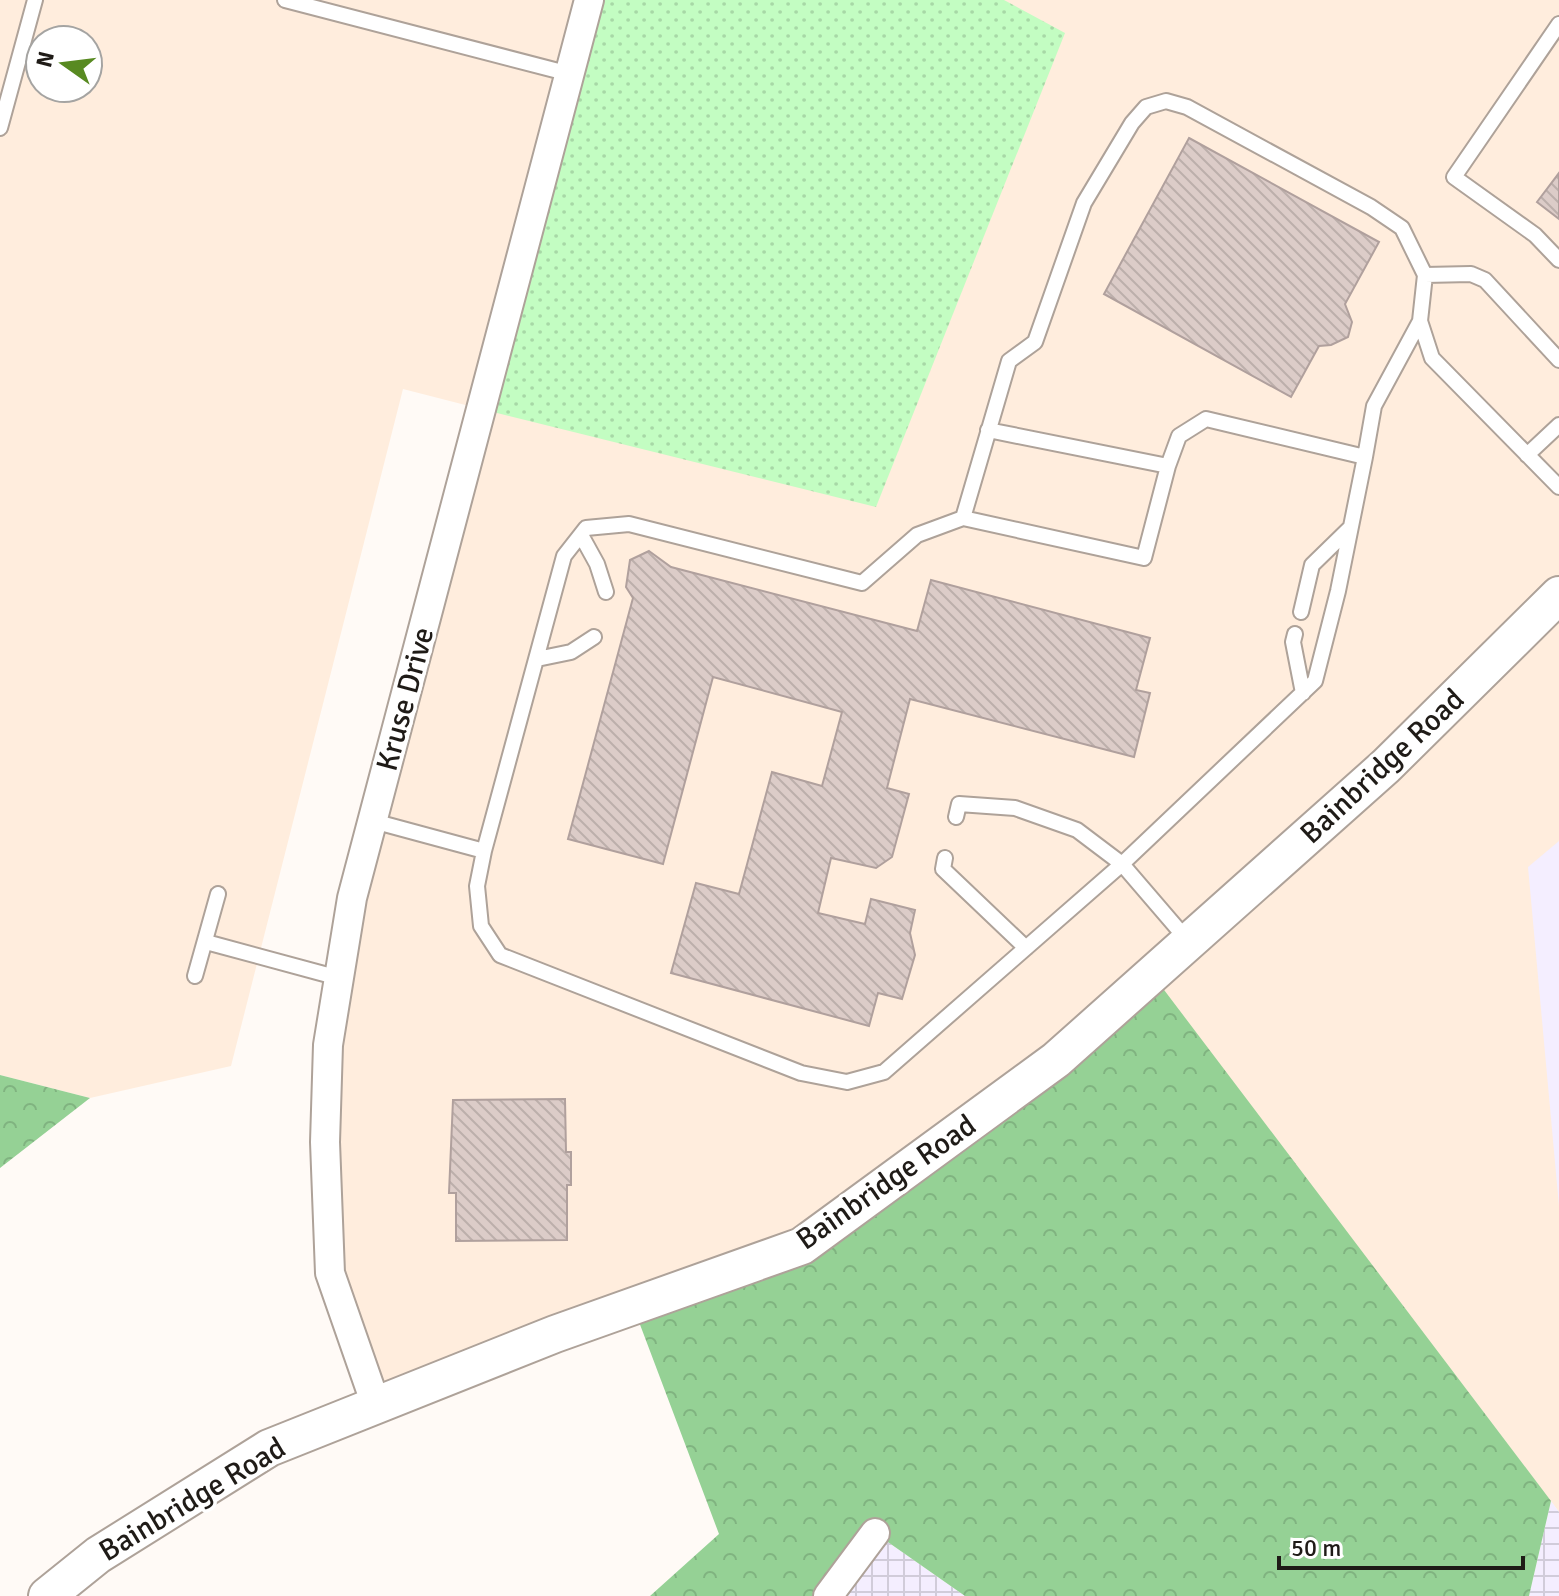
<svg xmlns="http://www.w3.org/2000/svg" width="1559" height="1596" font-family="Signika,sans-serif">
<defs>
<pattern id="industrial-grid" width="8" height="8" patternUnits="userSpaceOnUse" patternTransform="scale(2)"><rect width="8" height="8" fill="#f4eeff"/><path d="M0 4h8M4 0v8" fill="none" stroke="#d1ccda"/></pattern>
<pattern id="grass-dots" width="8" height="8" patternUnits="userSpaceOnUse" patternTransform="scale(2)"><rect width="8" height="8" fill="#c3fdc2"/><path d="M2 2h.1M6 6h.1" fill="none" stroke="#a7d8a6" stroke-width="1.8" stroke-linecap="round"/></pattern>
<pattern id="forest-crowns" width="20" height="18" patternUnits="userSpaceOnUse" patternTransform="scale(2)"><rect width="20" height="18" fill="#95d195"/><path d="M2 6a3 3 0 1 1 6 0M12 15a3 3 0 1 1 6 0" fill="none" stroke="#80b380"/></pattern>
<pattern id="building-back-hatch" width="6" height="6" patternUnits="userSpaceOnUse" patternTransform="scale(2)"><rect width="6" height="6" fill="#dcccc8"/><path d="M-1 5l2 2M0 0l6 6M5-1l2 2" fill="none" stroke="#bcafab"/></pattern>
</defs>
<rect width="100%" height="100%" fill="#fffaf6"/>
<!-- built -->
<path fill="#ffeddd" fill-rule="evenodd" d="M0 0H1559V1512L1152 975 802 1246 376 1405 330 1273 328 1045 481 409 403 389 231 1066 90 1098 0 1075ZM40 40H88V88H40Z"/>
<!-- industrial -->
<path fill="url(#industrial-grid)" d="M1551 1501 1559 1512V1596H1529Z
M875 1533 965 1596H828Z"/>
<!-- medical -->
<path fill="#f4eeff" d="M1559 841V1206L1528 867Z"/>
<!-- grass -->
<path fill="url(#grass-dots)" d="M589 0H1004L1065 33 876 507 481 409Z"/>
<!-- forest -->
<path fill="url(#forest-crowns)" d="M1152 974 1551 1501 1529 1596H965L875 1533 828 1596H650L719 1534 633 1306 802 1246Z
M0 1075 90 1098 0 1168Z"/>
<!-- building -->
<path fill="url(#building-back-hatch)" stroke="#b0a09d" stroke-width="2" d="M1189 138 1379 242 1345 304 1352 322 1348 337 1331 345 1319 346 1291 397 1104 294Z
M1559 173V219L1537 202Z
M649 551 671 567 917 631 931 580 1150 638 1136 690 1150 693 1134 757 910 699 887 788 909 794 892 857 876 868 831 858 818 913 865 924 871 899 915 910 910 933 915 955 902 999 878 993 869 1026 671 973 696 883 739 894 772 772 822 786 842 712 713 677 663 864 568 839 633 598 626 587 630 560Z
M565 1099 566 1152H571V1185H567V1240L456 1241V1193H449L453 1100Z"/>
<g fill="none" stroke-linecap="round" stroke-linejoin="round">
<defs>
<path id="service" d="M285 0 570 74
M1559 24 1454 177 1535 235 1559 260
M0 128 35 0
M1425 275 1471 274 1485 280 1559 360
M1527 455 1559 425
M1365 457 1374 406 1420 321
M1168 466 1179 436 1206 419 1365 457 1338 591 1315 681 1122 864 1189 942
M963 518 1009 361 1035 342 1084 203 1132 123 1146 107 1166 101 1187 107 1371 207 1402 228 1425 275 1420 321 1432 358 1559 487
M581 535 597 564 606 592
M1301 612 1312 565 1351 527
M1295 634 1293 642 1303 693
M537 659 571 652 594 637
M373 821 484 851 564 556 586 528 629 524 862 583 917 535 963 518 1144 558 1168 466 988 430
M484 851 477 886 481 926 500 955 801 1073 847 1082 884 1072 1122 864 1077 830 1015 808 959 804 956 817
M945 858 943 869 1026 948
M206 942 339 978
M195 976 218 894"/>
<path id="minor" d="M376 1405 330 1273 325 1142 328 1045 352 898 589 0
M828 1596 875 1533"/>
<path id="tertiary" d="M47 1596 98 1555 269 1448 555 1334 802 1246 1056 1060 1386 766 1559 595"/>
</defs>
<!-- service casing -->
<use href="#service" stroke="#aea299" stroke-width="18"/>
<!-- minor casing -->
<use href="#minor" stroke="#aea299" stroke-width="32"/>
<!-- tertiary casing -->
<use href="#tertiary" stroke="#aea299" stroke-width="40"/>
<!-- service -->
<use href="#service" stroke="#fff" stroke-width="14"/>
<!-- minor -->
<use href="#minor" stroke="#fff" stroke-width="28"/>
<!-- tertiary -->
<use href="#tertiary" stroke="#fff" stroke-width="36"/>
</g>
<g text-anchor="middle" stroke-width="7" stroke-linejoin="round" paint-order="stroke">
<!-- street labels -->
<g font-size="30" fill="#1f1b17" stroke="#fff">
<text transform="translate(405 699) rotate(-75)" y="10">Kruse Drive</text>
<text transform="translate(1382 766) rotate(-43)" y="10">Bainbridge Road</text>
<text transform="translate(886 1182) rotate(-35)" y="10">Bainbridge Road</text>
<text transform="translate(192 1499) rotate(-31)" y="10">Bainbridge Road</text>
</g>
</g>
<!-- north arrow -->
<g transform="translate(64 64) rotate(284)"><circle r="38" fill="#ffffff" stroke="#a5a4a2" stroke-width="2"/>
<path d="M0-6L14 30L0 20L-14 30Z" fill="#588a21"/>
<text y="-12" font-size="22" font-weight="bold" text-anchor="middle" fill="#1f1b17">N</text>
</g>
<!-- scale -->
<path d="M1279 1556v12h244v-12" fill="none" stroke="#1f1b17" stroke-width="4"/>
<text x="1291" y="1556" font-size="24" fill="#1f1b17" stroke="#ffffff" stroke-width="6" paint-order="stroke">50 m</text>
</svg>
